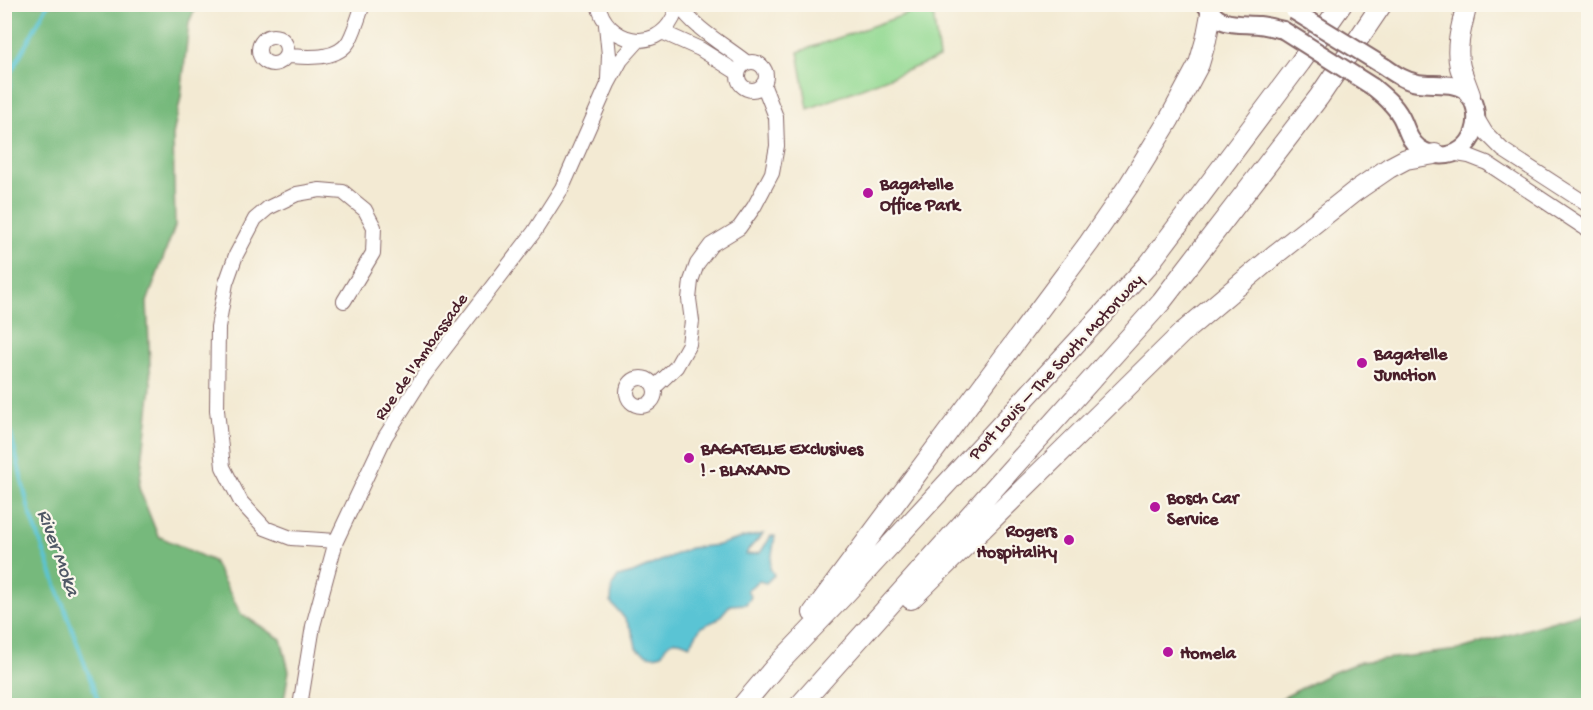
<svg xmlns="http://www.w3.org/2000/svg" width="1593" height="710" font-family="'Gochi Hand',sans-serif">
<rect width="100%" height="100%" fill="#fbf7ec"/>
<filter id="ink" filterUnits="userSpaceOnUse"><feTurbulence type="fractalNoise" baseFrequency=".0167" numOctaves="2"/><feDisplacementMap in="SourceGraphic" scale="12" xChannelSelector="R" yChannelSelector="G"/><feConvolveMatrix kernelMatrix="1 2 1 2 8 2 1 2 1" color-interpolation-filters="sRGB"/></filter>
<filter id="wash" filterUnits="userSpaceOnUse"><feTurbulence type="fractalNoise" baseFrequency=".008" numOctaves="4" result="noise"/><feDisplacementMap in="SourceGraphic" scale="24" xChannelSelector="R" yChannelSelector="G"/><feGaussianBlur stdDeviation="1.35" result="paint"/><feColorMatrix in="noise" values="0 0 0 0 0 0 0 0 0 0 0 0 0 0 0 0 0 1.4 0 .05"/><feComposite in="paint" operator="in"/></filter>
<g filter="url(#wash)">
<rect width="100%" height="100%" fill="#f3ead3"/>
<!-- green -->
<path fill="#93d992" stroke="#6e7c5e" stroke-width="1.5" d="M932 5 939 58 808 109 798 52Z"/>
<!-- forest -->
<path fill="#76b97c" stroke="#606c54" stroke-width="1.5" d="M4 5H197L189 22 181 97 173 135 175 226 147 302 151 386 139 488 158 536 213 561 241 614 281 639 289 671 283 705H5Z
M1588 611V705H1269L1329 674 1360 662 1458 650Z"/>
<!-- water -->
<path fill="#5ac4d4" stroke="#527280" stroke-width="1.5" d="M763 534 748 550 746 555 760 553 771 536H775L770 568 774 575 766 583 759 581 747 590 751 597 746 604 730 605 717 620 701 627 690 645C677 639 668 637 662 654 651 658 646 655 636 648 634 629 625 617 611 603L612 586 618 577 633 573 690 548 718 545 742 538Z"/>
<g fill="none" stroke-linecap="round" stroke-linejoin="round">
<!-- stream -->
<path stroke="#5ac4d4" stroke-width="4" d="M4 205 10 74 48 4
M4 405 29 510 100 706"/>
</g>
</g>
<g filter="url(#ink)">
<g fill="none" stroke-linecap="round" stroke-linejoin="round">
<defs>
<path id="minor" d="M598 4C606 43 655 54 673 18 675 14 676 9 677 4
M678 4C695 29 723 44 746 62
M606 25 609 55 608 79
M662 32 700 49 738 73
M259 50a14 14 0 1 1 28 0a14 14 0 1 1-28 0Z
M287 56C307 57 337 61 349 41 355 30 359 16 363 4
M738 76a14 14 0 1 1 28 0a14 14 0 1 1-28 0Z
M1477 118 1486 133 1503 150 1588 205
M1451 153 1469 156 1487 163 1588 230
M627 392a14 14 0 1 1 28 0a14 14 0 1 1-28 0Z
M655 387 676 367 689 344 692 321 689 299 691 281 697 264 711 245 739 228 754 207 772 173 777 146 776 117 763 84
M336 541 291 538 265 528 241 502 223 467 217 410 218 327 226 283 236 255 255 219 268 208 297 194 320 190 343 192 365 210 374 227 373 253 344 301
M300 706 313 626 336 541 385 437 423 377 534 232 562 188 608 84 621 60 639 40"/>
<path id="major" d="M1205 4C1219 28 1236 23 1259 25 1267 26 1275 28 1283 30
M1373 87C1384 96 1394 104 1401 117 1407 128 1408 140 1419 148 1450 169 1483 143 1475 108 1474 104 1472 99 1470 95 1458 80 1434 86 1418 83 1405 81 1395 74 1385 67"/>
<path id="highway" d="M1467 4C1462 25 1455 46 1460 67 1463 77 1467 86 1470 95
M911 599 1182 333 1277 253 1354 192 1389 168 1406 159 1435 154
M813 613 1089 243 1129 185 1169 120 1199 64 1206 40 1211 14
M742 706 775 667 846 593 1149 264 1300 63 1342 4
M799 706 1161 302 1319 97 1382 4"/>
</defs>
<!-- minor casing -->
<use href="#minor" stroke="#856666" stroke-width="16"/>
<!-- major casing -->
<use href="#major" stroke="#856666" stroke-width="20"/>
<!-- highway casing -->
<use href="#highway" stroke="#856666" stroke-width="22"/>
<!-- minor -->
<use href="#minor" stroke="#fff" stroke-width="14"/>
<!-- major -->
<use href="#major" stroke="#fff" stroke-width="16"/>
<!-- highway -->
<use href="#highway" stroke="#fff" stroke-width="20"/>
<defs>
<path id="major-bridge" d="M1294 11 1385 67
M1283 30 1373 87"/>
</defs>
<!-- major-bridge casing -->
<use href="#major-bridge" stroke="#856666" stroke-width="20" stroke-linecap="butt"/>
<!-- major-bridge -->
<use href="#major-bridge" stroke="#fff" stroke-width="16"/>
</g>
</g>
<!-- markers -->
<g fill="#b5179e" stroke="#fbf7ec" stroke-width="2">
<circle cx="868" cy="193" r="6"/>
<circle cx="1362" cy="363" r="6"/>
<circle cx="689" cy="458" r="6"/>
<circle cx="1155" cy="507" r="6"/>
<circle cx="1069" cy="540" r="6"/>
<circle cx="1168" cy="652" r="6"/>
</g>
<g text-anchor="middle" stroke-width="4.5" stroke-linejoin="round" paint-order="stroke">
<!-- poi labels -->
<g font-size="18" font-weight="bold" fill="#4a1f2b" stroke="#fbf7ec" text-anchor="start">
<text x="880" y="189">Bagatelle<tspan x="880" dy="21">Office Park</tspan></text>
<text x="1374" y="359">Bagatelle<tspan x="1374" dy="21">Junction</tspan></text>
<text x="701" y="454">BAGATELLE Exclusives<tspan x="701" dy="21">! - BLAXAND</tspan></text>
<text x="1167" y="503">Bosch Car<tspan x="1167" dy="21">Service</tspan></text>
<text x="1057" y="536" text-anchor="end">Rogers<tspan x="1057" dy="21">Hospitality</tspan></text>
<text x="1180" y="658">Homela</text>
</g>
<!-- street labels -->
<g font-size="18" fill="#4a1f2b" stroke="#fbf7ec">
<text transform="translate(420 356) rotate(-55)" y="6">Rue de l'Ambassade</text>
<text transform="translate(1055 366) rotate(-47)" y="6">Port Louis – The South Motorway</text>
</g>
<!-- water labels -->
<g font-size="20" font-style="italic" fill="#505966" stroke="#fbf7ec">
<text transform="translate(60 552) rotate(70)" y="7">River Moka</text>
</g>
</g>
<!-- margin -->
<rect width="1593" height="710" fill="none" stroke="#fbf7ec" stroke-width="24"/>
</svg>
